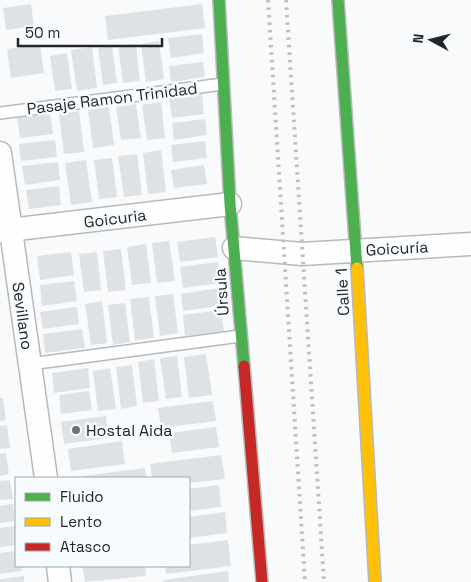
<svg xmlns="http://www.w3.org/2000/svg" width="471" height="582" font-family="'Space Grotesk',sans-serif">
<rect width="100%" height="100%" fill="#f8fafc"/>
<!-- building -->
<path fill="#dfe2e4" d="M31 4 34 26 6 30 3 8Z
M202 4 205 28 108 40 105 16Z
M202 34 204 53 171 58 168 38Z
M159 41 164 79 146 82 141 44Z
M136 44 140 81 123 83 118 46Z
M40 45 44 73 11 78 7 49Z
M112 46 117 83 103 85 98 48Z
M92 47 97 88 77 91 71 50Z
M67 53 72 89 55 91 50 56Z
M203 62 205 77 171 82 169 66Z
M202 94 204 114 172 118 169 98Z
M161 102 165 138 147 140 142 105Z
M136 104 141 138 121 140 116 107Z
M109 107 114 145 93 148 88 110Z
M79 111 84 152 64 154 59 114Z
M50 114 53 134 20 138 17 118Z
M205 119 207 135 174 140 172 123Z
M55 140 57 157 21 161 19 144Z
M205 141 207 158 173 162 171 145Z
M161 150 166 192 148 194 143 153Z
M137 154 142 195 124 197 118 156Z
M112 158 117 197 99 199 94 160Z
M86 160 92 202 71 205 65 163Z
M58 162 60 180 25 185 22 166Z
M204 165 207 184 174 188 171 170Z
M59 186 61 205 29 209 26 190Z
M215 237 218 257 180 262 177 242Z
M169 241 175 281 157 283 152 243Z
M146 244 151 283 132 285 127 247Z
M121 249 126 290 108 292 103 251Z
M71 252 74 275 40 280 37 256Z
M97 252 101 290 84 292 79 254Z
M218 262 220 283 183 288 180 267Z
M74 281 77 301 42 306 40 285Z
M219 288 221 306 183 311 181 294Z
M173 294 178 333 160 336 155 296Z
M149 297 154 338 135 340 130 299Z
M102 301 107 343 91 345 85 304Z
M125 303 130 342 113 345 108 305Z
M77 307 79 324 43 329 40 312Z
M221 310 224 331 185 336 183 315Z
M82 329 85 348 45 353 43 334Z
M206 354 212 395 189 398 184 357Z
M177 356 182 397 166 399 160 358Z
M154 359 159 401 143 403 138 362Z
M132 365 137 406 121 409 116 367Z
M88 368 90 388 54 393 52 373Z
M110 368 116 409 98 411 93 371Z
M89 391 92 410 61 414 59 395Z
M0 398H3L6 420 0 421Z
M213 401 216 421 161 428 158 408Z
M106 416 108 438 64 444 61 422Z
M7 425 10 448 0 449V426Z
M216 427 219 447 172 453 169 433Z
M122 441 125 464 71 471 68 449Z
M6 453 9 474 0 476V454Z
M221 455 225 479 189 483V478H152L150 464Z
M145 468 146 478H75V477Z
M10 480 13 499 0 500V481Z
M219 485 221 507 189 511V489Z
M13 504 15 521 0 523V506Z
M225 512 227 533 189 538V517Z
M16 526V545L0 547V528Z
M228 540 231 566 166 574 165 566H189V545Z
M16 551V566H21L22 571 0 574V553Z
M82 566H145L146 576 85 582Z
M228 571 229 582H163V580Z
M24 576V582H0V579Z"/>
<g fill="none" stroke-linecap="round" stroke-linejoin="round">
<defs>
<path id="lane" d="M0 113 223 84
M30 364 240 336"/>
<path id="street" d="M0 153 46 478
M0 231 230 204
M234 248 302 254 471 244
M58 566 60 582"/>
<path id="fast" d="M219 0 230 204 244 366
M338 0 357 268"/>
<path id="slow" d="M357 268 375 582"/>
<path id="jam" d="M244 366 262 582"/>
</defs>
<!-- lane casing -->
<use href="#lane" stroke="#b7b9bb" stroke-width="14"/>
<!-- street casing -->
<use href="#street" stroke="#b7b9bb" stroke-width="25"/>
<!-- fast casing -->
<use href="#fast" stroke="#b7b9bb" stroke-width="14"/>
<!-- slow casing -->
<use href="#slow" stroke="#b7b9bb" stroke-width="14"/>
<!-- jam casing -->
<use href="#jam" stroke="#b7b9bb" stroke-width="14"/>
<!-- lane -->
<use href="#lane" stroke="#fefeff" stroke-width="11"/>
<!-- street -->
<use href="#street" stroke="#fefeff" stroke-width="22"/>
<!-- fast -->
<use href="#fast" stroke="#4caf50" stroke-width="11"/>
<!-- slow -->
<use href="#slow" stroke="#ffc107" stroke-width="11"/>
<!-- jam -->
<use href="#jam" stroke="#c62828" stroke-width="11"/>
<!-- rail -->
<path stroke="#bebebf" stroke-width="4" stroke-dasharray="2.5 5" stroke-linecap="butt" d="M268 0 305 582
M286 0 324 582"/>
</g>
<!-- markers -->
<circle fill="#6e7072" stroke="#f6fbfe" stroke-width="2" cx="76" cy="430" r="5"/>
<g text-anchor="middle" stroke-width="5" stroke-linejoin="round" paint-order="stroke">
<!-- street labels -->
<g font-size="16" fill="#232628" stroke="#f6fbfe">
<text transform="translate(112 98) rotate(-7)" y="6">Pasaje Ramon Trinidad</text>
<text transform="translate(115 218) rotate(-7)" y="6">Goicuria</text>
<text transform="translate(397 248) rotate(-3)" y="6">Goicuría</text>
<text transform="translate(221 292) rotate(-94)" y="6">Úrsula</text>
<text transform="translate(342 292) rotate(-93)" y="6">Calle 1</text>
<text transform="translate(23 316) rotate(82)" y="6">Sevillano</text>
</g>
<!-- poi labels -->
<g font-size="16" fill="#232628" stroke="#f6fbfe" text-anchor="start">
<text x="86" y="436">Hostal Aida</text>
</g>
</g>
<!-- legend -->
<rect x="15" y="477" width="175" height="90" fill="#f6fbfe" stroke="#a2a6a8"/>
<rect x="25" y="493" width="25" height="8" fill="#4caf50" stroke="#a2a6a8"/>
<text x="60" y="502" font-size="15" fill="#232628">Fluido</text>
<rect x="25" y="518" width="25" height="8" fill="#ffc107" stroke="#a2a6a8"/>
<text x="60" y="527" font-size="15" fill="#232628">Lento</text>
<rect x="25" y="543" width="25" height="8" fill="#c62828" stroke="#a2a6a8"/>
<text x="60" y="552" font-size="15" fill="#232628">Atasco</text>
<!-- north arrow -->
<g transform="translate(431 40) rotate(277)" stroke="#f6fbfe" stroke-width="4" paint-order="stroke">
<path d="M0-4L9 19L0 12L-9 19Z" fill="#232628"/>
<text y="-8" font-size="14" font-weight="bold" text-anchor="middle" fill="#232628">N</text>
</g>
<!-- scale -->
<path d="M18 38v8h144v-8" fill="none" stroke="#232628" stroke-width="2.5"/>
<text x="25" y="38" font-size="15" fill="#232628" stroke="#f6fbfe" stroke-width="4" paint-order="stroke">50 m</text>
</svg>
